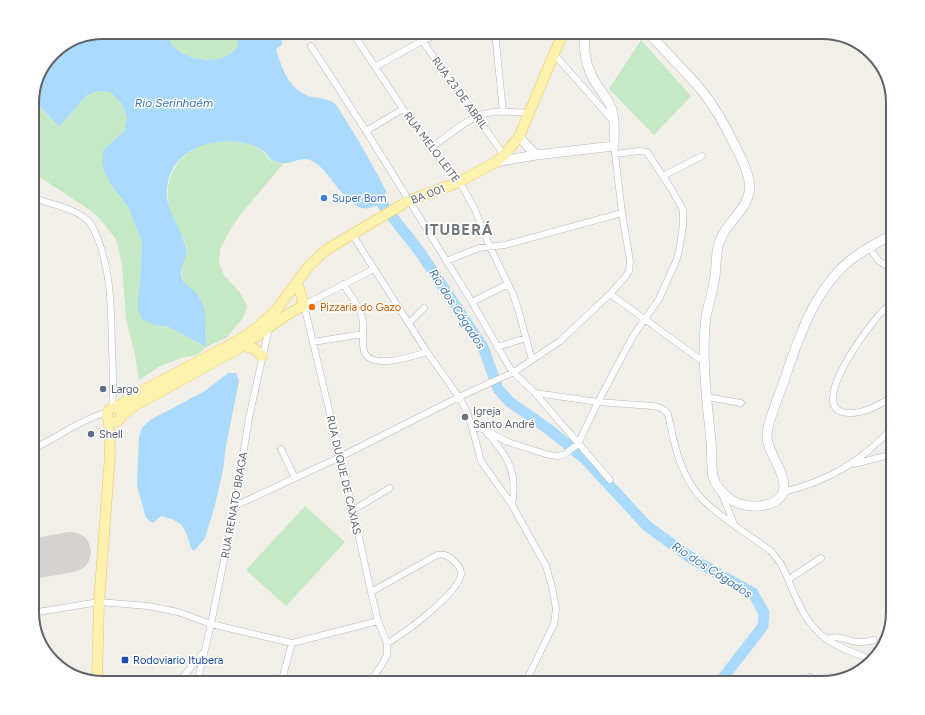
<svg xmlns="http://www.w3.org/2000/svg" width="925" height="715" font-family="Figtree,sans-serif">
<rect width="100%" height="100%" fill="#f1efe8"/>
<!-- green -->
<path fill="#c5e8c5" d="M169 32H236L238 35V46C233 52 228 56 221 58 204 64 166 54 169 32Z
M641 40 691 96 654 135 609 89Z
M97 91 110 92 122 104 127 118 124 131 104 149 112 186 128 207 142 242 140 281 137 307 155 325 169 327 206 347C206 333 206 305 197 294 191 286 185 288 182 275 180 267 187 257 187 249 187 241 172 220 170 210 158 166 196 135 238 142 246 143 257 146 263 152 266 154 268 159 271 161 275 162 279 163 283 164L240 215 232 227 220 249 219 263 224 275 241 294 247 306 243 318 226 338 206 347 197 355 184 357 160 366 139 380 135 355 126 318 122 265 116 239 100 219 90 210 32 172V98L50 118 59 127 85 97Z
M305 506 345 542 286 606 246 570Z"/>
<!-- water -->
<path fill="#aadaff" d="M103 32H169C166 54 204 64 221 58 228 56 233 52 238 46V35L236 32H275L281 37 282 45 276 49C282 69 289 91 312 97 320 98 330 99 335 104 340 109 343 117 347 122 361 145 374 167 386 191L381 203C377 205 373 207 369 208 346 213 330 167 310 160 301 156 290 165 281 163 267 161 271 156 262 150 259 148 254 146 251 145 223 135 181 145 170 175 159 206 179 220 186 247 189 255 181 265 181 273 182 285 192 287 197 294 199 297 202 302 203 305 207 318 205 334 206 347L169 327 155 325 142 319 137 307 140 281 142 242 128 207 112 186 105 174 102 162 104 149 124 131 127 118 122 104 110 92 97 91 85 97 59 127 32 98 39 71 56 50Z
M228 373H236L239 381 226 446 223 470 215 505 205 538 195 550H192C183 526 187 523 161 516L153 523 146 518 137 486 139 437 142 428 150 420 205 391Z"/>
<g fill="none" stroke-linecap="round" stroke-linejoin="round">
<!-- river -->
<path stroke="#aadaff" stroke-width="11" d="M372 191 420 252 483 347 498 389 510 402 551 431 585 459 647 526 694 560 753 593 764 613 763 626 719 683"/>
<!-- runway -->
<path stroke="#d4d3d0" stroke-width="40" d="M32 559 71 552"/>
<defs>
<path id="street" d="M352 32 403 109 448 170 464 189 475 210 490 247 513 294 518 309 532 360
M416 32 504 155
M495 32 503 112
M311 46 366 131 472 302 507 363 512 371 535 393 610 480
M554 54 614 122
M375 67 422 41 443 32
M366 131 403 109
M431 148C445 138 468 118 483 114 498 110 514 112 529 113
M663 176 702 156
M32 197C51 205 76 207 90 223 94 229 97 236 99 242 112 278 111 314 112 350 113 370 114 389 112 408
M352 234 427 352 459 397 466 410 472 427 481 461 512 505 546 566 552 587 556 609 554 624 529 675 527 683
M869 248 879 261 893 270
M446 261 479 248 505 245 622 213
M343 284C350 294 359 305 362 317 365 328 361 340 364 351 370 371 414 356 427 352
M610 294 705 363
M472 302 508 284
M893 304C889 306 884 309 881 313 869 325 804 411 848 413 864 414 880 405 893 396
M410 322 424 308
M313 342 363 334
M497 347 526 338
M535 393 598 402 653 406C660 407 664 409 668 414 674 443 680 476 702 499 722 519 748 534 771 551L781 564C794 590 801 620 825 638 838 648 857 654 873 660
M707 397 741 403
M472 427 483 429 508 442 549 455 558 456 565 454 578 444 598 402 633 336 659 299 676 261 679 251 683 226V210L672 190 647 152 639 151 615 154
M487 433C508 456 518 473 512 505
M281 449 295 478
M32 450C57 437 81 420 107 412
M854 464 893 454
M783 492C829 481 862 461 893 427
M722 494 734 524
M235 506 340 457 459 397 514 372 560 341 610 294 626 276 629 271 630 261 622 213 614 146
M353 510 390 488
M789 579 821 558
M371 592 437 555C445 553 450 557 456 563 459 566 461 569 461 574 459 593 404 634 387 643
M32 613 99 602 148 606 178 612 211 624 292 643 378 621
M826 639C842 634 847 642 861 642 865 642 870 641 874 640
M810 677 823 683
M178 683 202 654
M197 683 211 624 235 506 249 418 269 328
M281 683 292 643
M369 683 383 663 387 655V643L378 621 371 592 353 510 304 305 374 269"/>
<path id="secondary" d="M648 32C665 52 685 70 702 91 715 107 725 125 734 144 740 155 747 168 749 181 754 207 726 220 719 243 715 255 717 269 714 282 712 294 708 305 706 317 701 357 707 401 711 441 712 453 711 465 713 477 716 486 721 492 729 498 732 500 736 503 740 504 753 508 778 507 783 492 789 474 765 452 767 433 769 418 780 393 785 378 799 336 814 292 848 262 862 251 878 242 893 234
M519 137 536 155
M496 162 536 155 614 146C614 132 616 116 609 103 606 97 601 91 597 85 586 69 583 51 585 32"/>
<path id="primary" d="M243 346 255 349 262 356
M107 415a7 7 0 1 1 14 0a7 7 0 1 1-14 0Z
M115 408 138 393 239 340 258 327 277 309 308 267 326 250 408 201 459 182 496 162 504 155 519 137 554 54 564 32
M121 416 134 406 243 346 285 316 304 305 297 282
M97 681 99 602 110 455 109 421"/>
</defs>
<!-- street casing -->
<use href="#street" stroke="#b5b8bc" stroke-width="7"/>
<!-- secondary casing -->
<use href="#secondary" stroke="#b6babf" stroke-width="10"/>
<!-- primary casing -->
<use href="#primary" stroke="#f2c960" stroke-width="11"/>
<!-- street -->
<use href="#street" stroke="#fff" stroke-width="6"/>
<!-- secondary -->
<use href="#secondary" stroke="#fff" stroke-width="9"/>
<!-- primary -->
<use href="#primary" stroke="#fff2af" stroke-width="10"/>
</g>
<!-- markers -->
<circle fill="#3f7fe0" stroke="#fff" stroke-width="1.5" cx="324" cy="198" r="4"/>
<circle fill="#e8710a" stroke="#fff" stroke-width="1.5" cx="312" cy="307" r="4"/>
<g fill="#5c6f8a" stroke="#fff" stroke-width="1.5">
<circle cx="103" cy="389" r="4"/>
<circle cx="91" cy="434" r="4"/>
</g>
<circle fill="#6b7280" stroke="#fff" stroke-width="1.5" cx="465" cy="417" r="4"/>
<rect fill="#1a4fb4" stroke="#fff" stroke-width="1.5" x="121" y="656" width="8" height="8" rx="2"/>
<g text-anchor="middle" stroke-width="3" stroke-linejoin="round" paint-order="stroke">
<!-- street labels -->
<g font-size="11" fill="#5f6368" stroke="#fff">
<text transform="translate(460 93) rotate(54)" y="4">RUA 23 DE ABRIL</text>
<text transform="translate(432 147) rotate(53)" y="4">RUA MELO LEITE</text>
<text transform="translate(428 194) rotate(-21)" y="4">BA 001</text>
<text transform="translate(344 475) rotate(77)" y="4">RUA DUQUE DE CAXIAS</text>
<text transform="translate(234 505) rotate(-80)" y="4">RUA RENATO BRAGA</text>
</g>
<!-- shop labels -->
<g font-size="11" fill="#366cbe" stroke="#fff" text-anchor="start">
<text x="332" y="202">Super Bom</text>
</g>
<!-- food labels -->
<g font-size="11" fill="#c56008" stroke="#fff" text-anchor="start">
<text x="320" y="311">Pizzaria do Gazo</text>
</g>
<!-- service labels -->
<g font-size="11" fill="#4e5e75" stroke="#fff" text-anchor="start">
<text x="111" y="393">Largo</text>
<text x="99" y="438">Shell</text>
</g>
<!-- worship labels -->
<g font-size="11" fill="#5b616d" stroke="#fff" text-anchor="start">
<text x="473" y="415">Igreja<tspan x="473" dy="13">Santo André</tspan></text>
</g>
<!-- transit labels -->
<g font-size="11" fill="#164399" stroke="#fff" text-anchor="start">
<text x="133" y="664">Rodoviario Itubera</text>
</g>
<!-- water labels -->
<g font-size="12" font-style="italic" fill="#4174aa" stroke="#fff">
<text x="174" y="107">Rio Serinhaém</text>
<text transform="translate(457 309) rotate(57)" y="4">Rio dos Cágados</text>
<text transform="translate(712 570) rotate(33)" y="4">Rio dos Cágados</text>
</g>
<!-- district labels -->
<g font-size="15" font-weight="bold" letter-spacing="1" fill="#70757a" stroke="#fff">
<text x="459" y="235">ITUBERÁ</text>
</g>
</g>
<!-- crop -->
<path d="M0 0H925V715H0ZM103 39H822A64 64 0 0 1 886 103V612A64 64 0 0 1 822 676H103A64 64 0 0 1 39 612V103A64 64 0 0 1 103 39Z" fill="#fff" fill-rule="evenodd"/>
<path fill="none" stroke="#5f6368" stroke-width="2" d="M103 39H822A64 64 0 0 1 886 103V612A64 64 0 0 1 822 676H103A64 64 0 0 1 39 612V103A64 64 0 0 1 103 39Z"/>
</svg>
